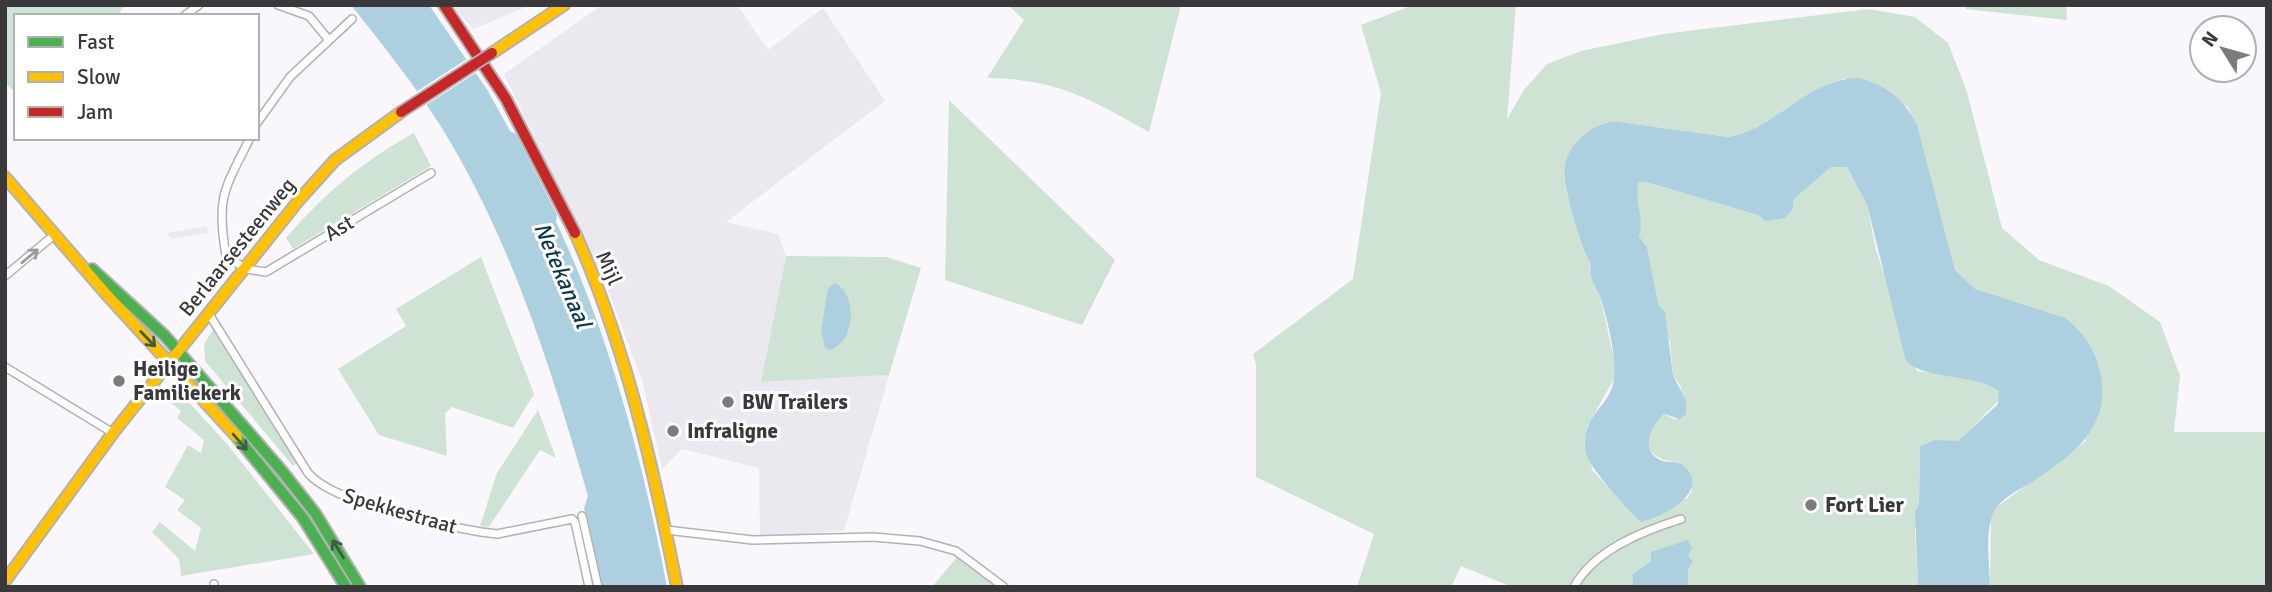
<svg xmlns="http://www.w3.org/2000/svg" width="2272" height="592" font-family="Signika,sans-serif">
<rect width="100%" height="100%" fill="#f9f7fb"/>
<!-- built -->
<path fill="#ebe8f0" d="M452 5H531L473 29Z
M602 5H737L768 50 823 8 885 101 726 222 778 234 786 256 761 382 889 375 844 531 760 537 759 468 682 449 662 469 642 380 608 290 504 74Z
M207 226 208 233 170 239 168 233Z"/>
<!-- green -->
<path fill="#cee3d4" d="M5 5H125L117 16H16V86L12 90 5 82Z
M1008 5H1181L1149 132C1089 98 1057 79 987 78L1024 20Z
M1413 5H1516L1507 119 1524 90 1547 64 1581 51 1663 34 1868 9 1915 17 1948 43 1967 92 2002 228 2039 260 2109 286 2160 322 2180 376 2174 432H2267V587H1990L1991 518 1997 507 2086 441 2009 302 1974 289 1955 270 1917 124 1907 106 1844 79C1802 93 1771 129 1728 137L1613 121C1592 125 1573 141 1565 163 1560 179 1581 249 1591 264L1589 270 1601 300 1615 364 1614 379 1587 427 1592 470 1636 517 1669 510 1678 501 1688 498 1692 490 1679 462C1644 460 1639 438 1664 414L1676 420 1681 387 1673 375 1670 341 1665 330 1666 322 1659 306 1647 247 1639 236 1636 192 1639 182H1646L1758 215 1765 221 1793 209 1794 199 1831 167H1847L1867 205 1876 250 1917 371 1968 377 1999 390 2000 399 1958 442 1932 440 1920 446 1919 505 1915 512 1918 525 1915 529 1918 587H1688V571L1693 561 1652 552 1651 561 1632 575 1633 587H1512L1461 566 1451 587H1357L1374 534 1256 477V365L1253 354 1353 279 1381 93 1361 25Z
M1966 5H2066L2067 20 1966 9Z
M949 100 1115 260 1082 325 945 280Z
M414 133 431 166 293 249 286 238C324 194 363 161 414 133Z
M786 256 887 257 921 268 889 375 761 382Z
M481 257 534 394 513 428 452 407 445 413 447 456 379 435 338 369 406 326 396 309Z
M213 330 297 463 293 466 205 361 204 344Z
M171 383 228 445 314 554 181 576 179 559 152 532 160 522 195 551 201 528 177 510 185 500 165 487 188 445 201 453 204 440 177 418 181 411 161 394Z
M538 410 556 458 540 450 489 527 480 526 497 473Z
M957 557 996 587H932Z"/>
<!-- water -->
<path fill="#add0e1" d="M351 5H429L488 91 510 131 516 134 557 215 556 222C609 333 644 466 667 587H602L584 508 588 496C551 368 511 239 440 125 413 83 382 44 351 5Z
M1859 78C1887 86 1902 97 1917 124L1955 270 1975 289 2065 318C2084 332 2097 353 2101 377 2110 430 2070 456 2032 482 2020 490 2006 495 1997 507 1983 525 1990 565 1990 587H1918L1915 511 1919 505 1920 446 1933 440 1958 441 1998 404 1999 391C1970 372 1927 381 1906 361L1867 205 1847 167H1831L1794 199 1793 209 1785 218 1765 221 1758 215 1646 182H1639C1633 200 1645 218 1639 236L1647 247 1659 306 1665 312 1673 375 1686 401V414L1680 419 1664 414C1652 425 1639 449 1660 460 1668 464 1677 459 1685 467 1711 492 1663 517 1641 522 1630 513 1591 469 1587 456 1577 414 1612 408 1614 378 1616 354 1608 323 1601 299 1597 288 1587 275 1591 264 1581 249 1560 179 1565 163 1572 141 1592 125 1613 121L1728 137C1779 128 1806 79 1859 78Z
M835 283C858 294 856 344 829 350L825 347 821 331 828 288Z
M1688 540 1692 548 1688 556 1693 561 1688 571V587H1633L1632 575 1651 561V552Z"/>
<!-- pier -->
<path fill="#f9f7fb" d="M470 57 479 71 423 107 413 94Z"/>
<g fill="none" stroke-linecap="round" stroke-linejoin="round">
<defs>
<path id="street" d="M278 5 309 16 328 39
M184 16 199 5
M257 123 290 77 352 19
M250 138C224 190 216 197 226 256L246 269 266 272 431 173
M5 276 54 235
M209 314 308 473C333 503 440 525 481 532L497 534 572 519 575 522 589 587
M5 367 113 433
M582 516 598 587
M666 530 753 540 873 537 920 541 956 551 1004 587
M214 587V584
M1574 587C1594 550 1643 531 1681 519"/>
<path id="fast" d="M92 269 165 336 282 471 315 513 360 587
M237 437 303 518 346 587"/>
<path id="slow" d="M492 53 564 5
M5 177 107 295 237 437
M575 233C626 347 653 466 677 587
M5 581 113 433 299 200 335 160 401 112"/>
<path id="jam" d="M444 5 506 99 575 233"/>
</defs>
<!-- street casing -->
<use href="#street" stroke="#b2b1b4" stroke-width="10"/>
<!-- fast casing -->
<use href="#fast" stroke="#b2b1b4" stroke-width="14"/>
<!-- slow casing -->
<use href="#slow" stroke="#b2b1b4" stroke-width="14"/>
<!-- jam casing -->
<use href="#jam" stroke="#b2b1b4" stroke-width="14"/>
<!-- street -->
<use href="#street" stroke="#fefefe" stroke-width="7"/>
<!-- fast -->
<use href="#fast" stroke="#4caf50" stroke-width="10"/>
<!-- slow -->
<use href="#slow" stroke="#ffc107" stroke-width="10"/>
<!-- jam -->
<use href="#jam" stroke="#c62828" stroke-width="10"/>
<defs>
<path id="jam-bridge" d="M401 112 492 53"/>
</defs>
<!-- jam-bridge casing -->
<use href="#jam-bridge" stroke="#b2b1b4" stroke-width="14" stroke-linecap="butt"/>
<!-- jam-bridge -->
<use href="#jam-bridge" stroke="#c62828" stroke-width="10"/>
</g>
<!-- one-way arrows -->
<defs><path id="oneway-shaft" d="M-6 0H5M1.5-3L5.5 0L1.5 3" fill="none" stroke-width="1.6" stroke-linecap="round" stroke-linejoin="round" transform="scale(1.75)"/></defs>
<use stroke="#9c9b9c" href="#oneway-shaft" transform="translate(30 256) rotate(-40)"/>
<g stroke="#3f5c41">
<use href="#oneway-shaft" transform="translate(148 339) rotate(46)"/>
<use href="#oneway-shaft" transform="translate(240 442) rotate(49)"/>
<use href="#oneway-shaft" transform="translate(338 549) rotate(-122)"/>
</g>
<!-- markers -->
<g fill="#7c7b7e" stroke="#fff" stroke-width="2.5">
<circle cx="119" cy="381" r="7"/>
<circle cx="728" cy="402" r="7"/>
<circle cx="673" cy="431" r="7"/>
<circle cx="1811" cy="505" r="7"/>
</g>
<g text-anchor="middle" stroke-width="6" stroke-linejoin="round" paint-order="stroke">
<!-- street labels -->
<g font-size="21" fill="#39383b" stroke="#fff">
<text transform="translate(339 228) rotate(-31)" y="7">Ast</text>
<text transform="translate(237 247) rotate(-51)" y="7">Berlaarsesteenweg</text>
<text transform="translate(609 268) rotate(66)" y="7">Mijl</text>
<text transform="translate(400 511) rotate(16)" y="7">Spekkestraat</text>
</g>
<!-- poi labels -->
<g font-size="21" font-weight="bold" fill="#39383b" stroke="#fff" text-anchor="start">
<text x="133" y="376">Heilige<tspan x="133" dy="24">Familiekerk</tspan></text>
<text x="742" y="409">BW Trailers</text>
<text x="687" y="438">Infraligne</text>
<text x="1825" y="512">Fort Lier</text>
</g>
<!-- water labels -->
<g font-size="23" font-style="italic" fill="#0c394a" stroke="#fff">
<text transform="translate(563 275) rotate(67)" y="8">Netekanaal</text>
</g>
</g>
<!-- border -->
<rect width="2272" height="592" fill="none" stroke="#39383b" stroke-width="14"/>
<!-- legend -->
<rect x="14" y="14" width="245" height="126" fill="#ffffff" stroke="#b0afb1" stroke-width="2"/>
<rect x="28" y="37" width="35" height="10" fill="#4caf50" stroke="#b0afb1" stroke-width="2"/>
<text x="77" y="49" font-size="21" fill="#39383b">Fast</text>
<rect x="28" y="72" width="35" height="10" fill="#ffc107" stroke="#b0afb1" stroke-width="2"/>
<text x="77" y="84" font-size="21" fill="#39383b">Slow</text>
<rect x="28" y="107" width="35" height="10" fill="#c62828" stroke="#b0afb1" stroke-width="2"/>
<text x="77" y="119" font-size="21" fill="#39383b">Jam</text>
<!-- north arrow -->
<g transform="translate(2223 49) rotate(307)"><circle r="33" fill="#ffffff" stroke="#b0afb1" stroke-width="2"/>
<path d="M0-5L12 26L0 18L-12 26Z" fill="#7c7b7e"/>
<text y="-10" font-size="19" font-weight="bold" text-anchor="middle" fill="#39383b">N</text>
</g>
</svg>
